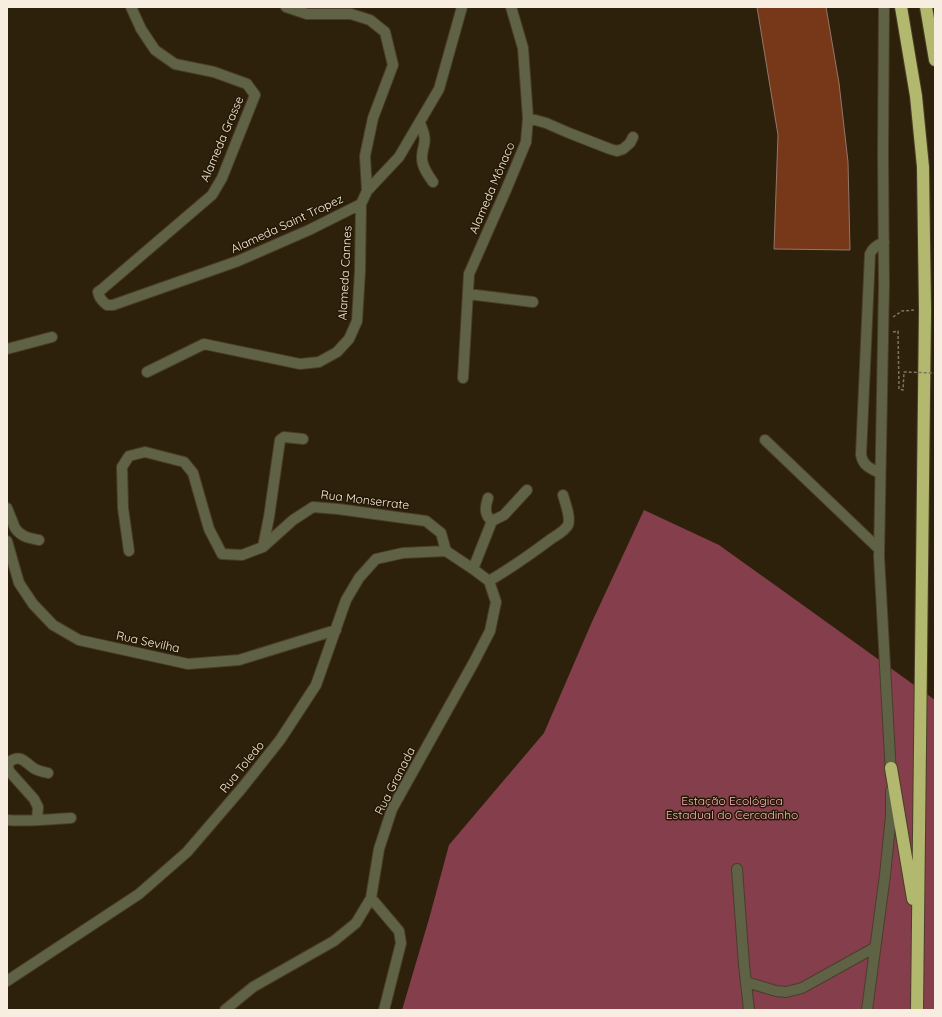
<svg xmlns="http://www.w3.org/2000/svg" width="942" height="1017" font-family="Quicksand,sans-serif">
<rect width="100%" height="100%" fill="#2e210b"/>
<!-- forest -->
<path fill="#853e4b" d="M644 510 719 545 935 700V1010H402L429 919 449 845 544 733 591 624Z"/>
<!-- building -->
<path fill="#77381a" stroke="#93766a" d="M757 7H826L839 83 848 162 850 250 774 249 778 135Z"/>
<g fill="none" stroke-linecap="round" stroke-linejoin="round">
<defs>
<path id="minor" d="M131 7 141 29 155 50 175 64 214 72 247 84 255 95 222 178 212 195 101 290 98 292C99 298 103 302 107 305H113L238 261 309 230 361 204 367 191 399 157 439 89 462 7
M286 7 307 14H351L370 20 385 32 393 65 373 118 365 156 367 191
M884 7 883 153 884 285 879 556 891 775
M528 118 546 123 569 133 610 149 617 151 623 149 630 143 633 137
M420 123C423 131 426 137 424 145 423 149 422 154 422 158 422 167 428 175 433 182
M468 294 533 302
M7 349 52 337
M147 372 204 344 300 364 319 362 337 352 349 339 357 321 360 271 361 204
M463 378 469 274 506 190 526 142 528 118 523 48 511 7
M765 440 879 549
M880 473C871 469 863 466 861 455L870 254C873 247 878 245 884 242
M488 498C485 507 484 515 492 521L504 515 527 490
M7 508 15 528C21 537 29 538 39 540
M7 541 19 583 33 604 53 625 79 640 188 664 239 660 336 630
M263 547 269 517 280 440 284 437 303 439
M129 551 123 508 122 467 129 456 145 452 184 462 193 473 209 529 222 554 242 555 263 547 293 520 313 507 338 509 426 521 441 533 446 551
M473 569 492 521
M489 581C511 568 531 554 551 539 557 535 565 531 568 525 571 518 565 502 563 495
M7 820C28 822 50 819 71 818
M37 820 38 807 34 799 9 771 8 767 9 762C21 753 25 763 35 769 39 771 44 772 48 773
M737 869 744 965 749 1010
M371 898 399 931 401 943 384 1010
M7 981 139 894 187 852 242 788 280 740 316 685 346 600 359 578 376 559 403 553 446 551
M746 982 776 991 786 992 802 988 874 948
M225 1010 253 987 334 941 356 923 371 898 379 849 392 809 474 662 490 631 496 602 489 581 473 569 446 551
M867 1010 885 875 891 816V791"/>
<path id="highway" d="M901 7 916 96 923 167 925 310 917 1010
M926 7 935 60
M891 768 913 899"/>
</defs>
<!-- minor casing -->
<use href="#minor" stroke="#4a3e29" stroke-width="12"/>
<!-- highway casing -->
<use href="#highway" stroke="#4a3e29" stroke-width="14"/>
<!-- path -->
<path stroke="#7f7461" stroke-width="1.5" stroke-dasharray="3 2" stroke-linecap="butt" d="M893 317 902 311 914 310"/>
<!-- minor -->
<use href="#minor" stroke="#5f6245" stroke-width="10"/>
<!-- highway -->
<use href="#highway" stroke="#b2b86d" stroke-width="12"/>
<!-- path-bridge -->
<path stroke="#7f7461" stroke-width="1.5" stroke-dasharray="3 2" stroke-linecap="butt" d="M893 332 898 331 899 389 903 390 904 372 935 373"/>
</g>
<g text-anchor="middle" stroke-width="3" stroke-linejoin="round" paint-order="stroke">
<!-- street labels -->
<g font-size="12" fill="#f7eee1" stroke="#241803">
<text transform="translate(222 139) rotate(-67)" y="4">Alameda Grasse</text>
<text transform="translate(492 188) rotate(-67)" y="4">Alameda Mônaco</text>
<text transform="translate(287 224) rotate(-25)" y="4">Alameda Saint Tropez</text>
<text transform="translate(345 273) rotate(-87)" y="4">Alameda Cannes</text>
<text transform="translate(365 500) rotate(7)" y="4">Rua Monserrate</text>
<text transform="translate(148 642) rotate(12)" y="4">Rua Sevilha</text>
<text transform="translate(242 767) rotate(-51)" y="4">Rua Toledo</text>
<text transform="translate(395 781) rotate(-63)" y="4">Rua Granada</text>
</g>
<!-- park labels -->
<g font-size="12" fill="#fcbbc4" stroke="#241803">
<text x="732" y="805">Estação Ecológica<tspan x="732" dy="14">Estadual do Cercadinho</tspan></text>
</g>
</g>
<!-- border -->
<rect width="942" height="1017" fill="none" stroke="#f7eee1" stroke-width="16"/>
</svg>
